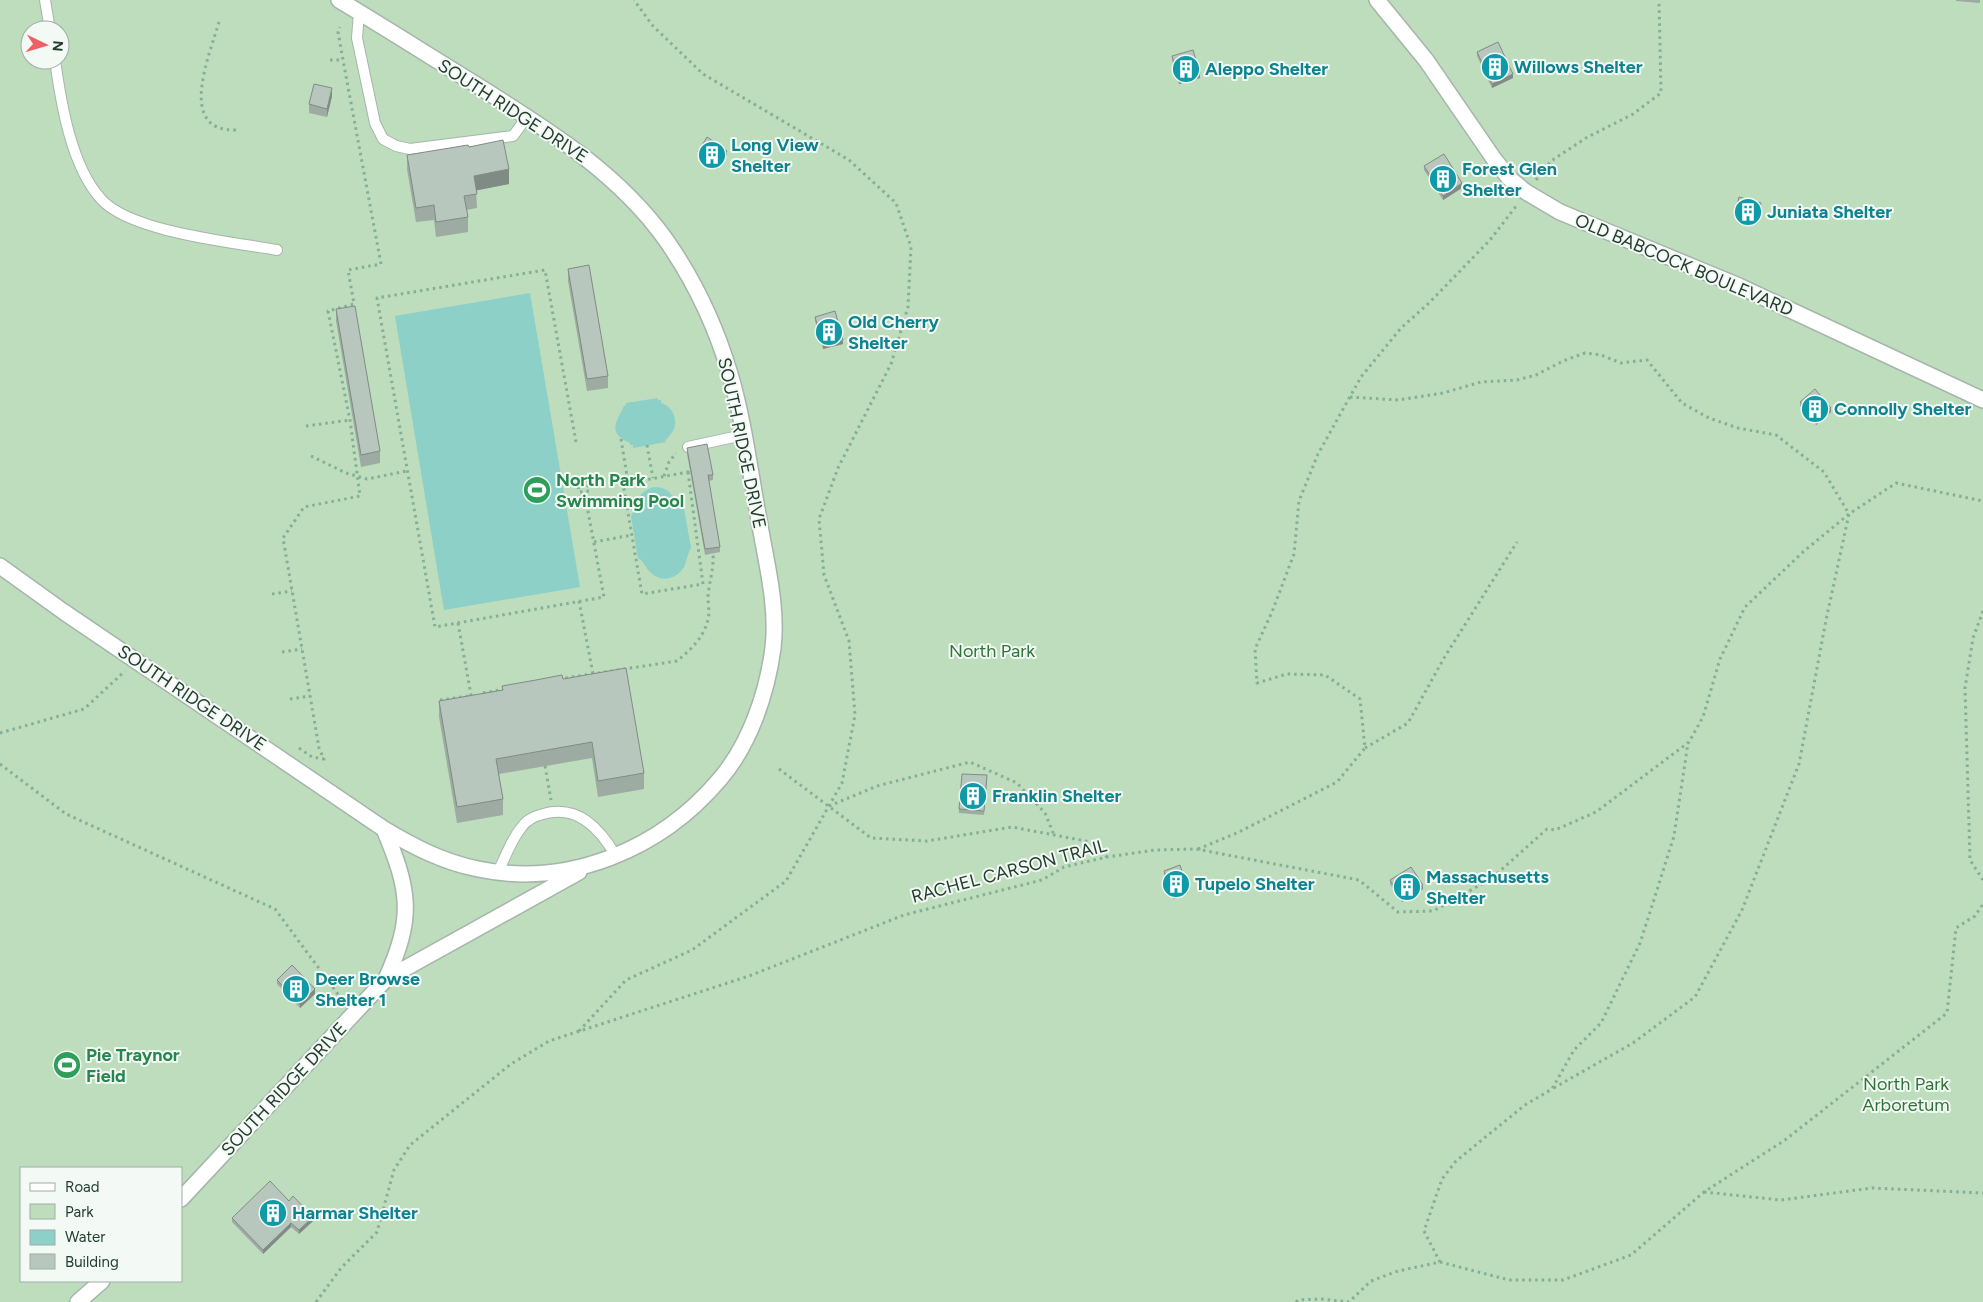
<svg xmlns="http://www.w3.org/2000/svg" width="1983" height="1302" font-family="Figtree,sans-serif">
<rect width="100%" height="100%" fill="#e3ede6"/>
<!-- green -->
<path fill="#bdddbc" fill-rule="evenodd" d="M0 0H1983V1302H0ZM30 30H60V60H30ZM21 1168H181V1281H21Z"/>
<!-- water -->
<path fill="#8cd0c8" d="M530 293 580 587 444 610 395 316Z
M658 398V400H661V403C672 406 678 418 674 429 672 433 669 436 667 439L665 440 666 442 633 448V445H630V443C606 433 617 421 624 406L626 405V403Z
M653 487C674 487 670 499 684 508L691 548C687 555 687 560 684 567 677 579 661 583 651 573 645 568 645 562 638 558L631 516C641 503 633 495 653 487Z"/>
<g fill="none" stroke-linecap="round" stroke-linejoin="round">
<defs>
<path id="lane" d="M45 0 50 30
M359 12 357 38 375 123 383 139 396 146 410 149 513 136 527 117
M55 60C61 103 71 166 101 199 130 232 232 242 277 250
M688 447 743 435
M498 872C505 858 511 840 521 828 526 820 535 816 543 814 578 804 600 829 616 856"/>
<path id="street" d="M1377 0 1426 60 1494 159 1509 178 1526 192 1560 212 1739 286 1983 400
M0 566 64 612 384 829C414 847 443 862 478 869 569 888 661 849 720 779 750 744 767 693 773 648 778 606 766 562 759 520 750 472 744 421 730 374 716 327 694 280 666 240 616 170 543 127 472 82 428 55 384 27 339 0
M386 979 579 872
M181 1199 386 979C414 917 410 891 384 829
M78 1302 102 1281"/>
</defs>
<!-- lane casing -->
<use href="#lane" stroke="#a6b5ab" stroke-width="12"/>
<!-- street casing -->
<use href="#street" stroke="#a6b5ab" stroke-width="18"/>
<!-- path -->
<path stroke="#84af96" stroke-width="3" stroke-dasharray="2.5 4" stroke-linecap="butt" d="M219 22C210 54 176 132 236 130
M330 60H343
M1536 180 1551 161 1586 138 1633 114 1661 93 1659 0
M1350 397 1398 400 1443 393 1481 382 1517 380 1536 375 1563 361 1585 353 1601 355 1621 363 1647 360 1682 403 1709 418 1738 428 1776 435 1824 472 1849 514 1826 620 1799 764 1742 910 1695 997 1633 1043 1552 1089
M306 426 350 420
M621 439 628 482
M576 442 545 270 377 298 435 627 604 597 586 501
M647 445 653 478
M311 456 346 473 367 479 407 471
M688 472 703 584 642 594 623 484Z
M664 476 669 462 676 453
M579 482 587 480 589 491 579 492 578 486 580 485
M594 542 632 535
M272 594 292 591
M579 601 593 674
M1983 611 1973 638 1965 688 1970 860 1983 880
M458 623 471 695
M282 652 302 649
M559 679 677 661C693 648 707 634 709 613 709 608 708 602 708 597 709 582 714 569 713 554
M483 693 506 689
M290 699 310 696
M440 700 469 696
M0 733 84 709 125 671
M299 748 312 757 324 759 319 748 283 538 304 507 360 496 350 420 328 311 354 304 348 270 381 264 343 60 338 32 340 27
M1365 748 1408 723 1444 658 1517 542
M0 764 66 814 275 909 343 1001
M545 766 551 800
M779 769 871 838 927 841 1012 827 1091 842 1107 857
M829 806 877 786 970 762 1017 783 1045 813 1054 835
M1198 849 1239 832 1337 782 1365 748 1360 699 1325 675 1287 674 1257 683 1255 649 1272 612 1294 554 1299 501 1318 454 1361 377 1401 328 1429 303 1490 240 1517 205
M579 1031 626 980 692 950 786 881 842 783 855 715 849 641 824 575 819 519 838 468 891 364 908 307 911 247 896 203 849 160 703 74 653 26 634 0
M1704 1192 1781 1200 1872 1188 1983 1193
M1440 1262 1509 1280H1563L1631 1255 1704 1192 1785 1140 1947 1013 1956 928 1975 916 1983 904
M316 1302 341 1268 377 1232 394 1170 410 1145 511 1064 549 1041 749 976 904 915 1042 880 1064 867 1107 857 1155 850 1196 849 1359 880 1398 912 1433 911 1491 879 1547 829 1555 830 1596 812 1689 742 1703 717 1720 659 1745 607 1803 552 1849 514 1896 483 1983 501
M1296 1302 1298 1300 1321 1299 1349 1302 1371 1281 1398 1271 1440 1262 1424 1231 1442 1179 1456 1161 1525 1105 1552 1089 1574 1050 1601 1023 1640 943 1651 909 1674 836 1688 743"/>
<!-- lane -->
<use href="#lane" stroke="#fff" stroke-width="10"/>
<!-- street -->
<use href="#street" stroke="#fff" stroke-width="15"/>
</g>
<!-- wall -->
<path fill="#9eaba3" d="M1956 0H1980V3L1956 1Z
M1477 52 1513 78 1492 88 1477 56Z
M1172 56 1200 78 1179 84 1172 60Z
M332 96 327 117 309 113V104Z
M469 147 509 184 476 190 477 208 466 210 468 217V232L436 237 434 220 416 222 407 169V155Z
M698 152 727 155 717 169 698 156Z
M1424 166 1462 188 1443 200 1424 170Z
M1761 207 1757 223 1735 218V214Z
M568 269 608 376V388L587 391 568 281Z
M336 309 380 451V463L361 467 336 321Z
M815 317 843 344 823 349 815 321Z
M1800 402 1831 412 1816 425 1800 406Z
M687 448 713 475V480L709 481 720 547V552L705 555 687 454Z
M563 679 644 773V789L598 797 592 758 499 774 503 799V815L457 823 439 717V701L502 690V686Z
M987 780 984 815 959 813V809Z
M1164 871 1188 893 1173 899 1164 875Z
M1390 880 1423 889 1402 902 1390 884Z
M277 980 315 994 300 1008 277 984Z
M289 1201 313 1221 299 1234 291 1227 263 1254 232 1222V1218Z"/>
<!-- shaded-wall -->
<path fill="#818b85" d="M1200 73V78L1179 84V80Z
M1513 74V78L1492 88V84Z
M332 88V96L327 117V109Z
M727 151V155L717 169V165Z
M509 169V184L474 191V176Z
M1462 183V188L1443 200V196Z
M1761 203V207L1757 223V219Z
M843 340V344L823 349V345Z
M1831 408V412L1816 425V420Z
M1423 885V889L1402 902V898Z
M1188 889V893L1173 899V895Z
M315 989V994L300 1008V1004Z
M313 1217V1221L299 1234V1230Z
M291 1223V1227L263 1254V1250Z"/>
<!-- building -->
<path fill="#b8c7be" stroke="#818b85" d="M1498 42 1513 74 1492 84 1477 52Z
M1193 50 1200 73 1179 80 1172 56Z
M314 84 332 88 327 109 309 104Z
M707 137 727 151 717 165 698 152Z
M503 140 509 169 474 176 477 194 464 196 468 217 436 222 434 205 416 208 407 155 468 145 469 147Z
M1444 154 1462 183 1443 196 1424 166Z
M1739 197 1761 203 1757 219 1735 214Z
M589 265 608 376 587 379 568 269Z
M355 306 380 451 361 455 336 309Z
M835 311 843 340 823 345 815 317Z
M1815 389 1831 408 1816 420 1800 402Z
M707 444 713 475H708L720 547 705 549 687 448Z
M626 668 644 773 598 781 592 742 496 759 503 799 457 807 439 701 503 690 502 686 536 680 562 675 563 679Z
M962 774 987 775 984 811 959 809Z
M1180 865 1188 889 1173 895 1164 871Z
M1411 867 1423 885 1402 898 1390 880Z
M292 965 315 989 300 1004 277 980Z
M270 1181 289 1201 293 1196 313 1217 299 1230 291 1223 263 1250 232 1218Z"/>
<!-- icons -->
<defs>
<symbol id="building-disc" viewBox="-11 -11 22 22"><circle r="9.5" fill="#0f9aa8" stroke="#f3f9f5"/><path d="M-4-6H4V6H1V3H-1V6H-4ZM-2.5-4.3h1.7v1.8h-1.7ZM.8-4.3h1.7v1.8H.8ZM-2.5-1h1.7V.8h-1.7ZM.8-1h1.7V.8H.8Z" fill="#fff"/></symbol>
<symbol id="stadium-disc" viewBox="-11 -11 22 22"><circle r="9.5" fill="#2e9e5b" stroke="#f3f9f5"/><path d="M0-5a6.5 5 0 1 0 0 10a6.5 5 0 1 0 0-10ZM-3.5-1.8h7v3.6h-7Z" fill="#fff"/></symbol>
</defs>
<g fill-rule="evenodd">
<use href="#building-disc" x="1479" y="51" width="32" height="32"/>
<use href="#building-disc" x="1170" y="53" width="32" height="32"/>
<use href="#building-disc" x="696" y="139" width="32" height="32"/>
<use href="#building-disc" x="1427" y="163" width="32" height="32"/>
<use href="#building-disc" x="1732" y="196" width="32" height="32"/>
<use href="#building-disc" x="813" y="316" width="32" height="32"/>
<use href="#building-disc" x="1799" y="393" width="32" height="32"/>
<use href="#stadium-disc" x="521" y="474" width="32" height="32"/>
<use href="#building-disc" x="957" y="780" width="32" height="32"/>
<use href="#building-disc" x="1160" y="868" width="32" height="32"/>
<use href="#building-disc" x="1391" y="871" width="32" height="32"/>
<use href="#building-disc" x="280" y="973" width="32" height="32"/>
<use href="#stadium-disc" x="51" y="1049" width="32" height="32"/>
<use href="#building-disc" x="257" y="1197" width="32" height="32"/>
</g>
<g text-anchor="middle" stroke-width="4" stroke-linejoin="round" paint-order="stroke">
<!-- culture labels -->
<g font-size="18" font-weight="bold" fill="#0d838f" stroke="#f3f9f5" text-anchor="start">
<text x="1514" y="73">Willows Shelter</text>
<text x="1205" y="75">Aleppo Shelter</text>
<text x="731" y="151">Long View<tspan x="731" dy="21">Shelter</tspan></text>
<text x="1462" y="175">Forest Glen<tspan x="1462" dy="21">Shelter</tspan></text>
<text x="1767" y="218">Juniata Shelter</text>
<text x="848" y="328">Old Cherry<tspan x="848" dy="21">Shelter</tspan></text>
<text x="1834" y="415">Connolly Shelter</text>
<text x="992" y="802">Franklin Shelter</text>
<text x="1426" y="883">Massachusetts<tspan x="1426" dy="21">Shelter</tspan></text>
<text x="1195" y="890">Tupelo Shelter</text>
<text x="315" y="985">Deer Browse<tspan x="315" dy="21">Shelter 1</tspan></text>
<text x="292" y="1219">Harmar Shelter</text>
</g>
<!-- street labels -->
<g font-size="18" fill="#233e2f" stroke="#f3f9f5">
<text transform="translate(513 111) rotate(33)" y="6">SOUTH RIDGE DRIVE</text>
<text transform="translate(1684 265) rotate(23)" y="6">OLD BABCOCK BOULEVARD</text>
<text transform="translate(742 443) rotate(78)" y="6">SOUTH RIDGE DRIVE</text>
<text transform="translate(192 698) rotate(34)" y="6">SOUTH RIDGE DRIVE</text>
<text transform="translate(1009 871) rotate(-15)" y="6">RACHEL CARSON TRAIL</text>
<text transform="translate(284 1089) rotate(-47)" y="6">SOUTH RIDGE DRIVE</text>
</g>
<!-- leisure labels -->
<g font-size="18" font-weight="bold" fill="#27864d" stroke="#f3f9f5" text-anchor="start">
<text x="556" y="486">North Park<tspan x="556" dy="21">Swimming Pool</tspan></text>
<text x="86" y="1061">Pie Traynor<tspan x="86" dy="21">Field</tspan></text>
</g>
<!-- park labels -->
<g font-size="18" fill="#2e7436" stroke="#f3f9f5">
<text x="992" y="657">North Park</text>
<text x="1906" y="1090">North Park<tspan x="1906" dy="21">Arboretum</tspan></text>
</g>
</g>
<!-- legend -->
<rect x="20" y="1167" width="162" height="115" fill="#f3f9f5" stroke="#a0aea6"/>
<rect x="30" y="1183" width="25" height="8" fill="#ffffff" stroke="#a0aea6"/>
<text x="65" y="1192" font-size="15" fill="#233e2f">Road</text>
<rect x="30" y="1204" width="25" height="15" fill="#bdddbc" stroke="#a0aea6"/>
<text x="65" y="1217" font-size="15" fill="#233e2f">Park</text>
<rect x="30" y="1230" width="25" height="15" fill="#8cd0c8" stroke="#a0aea6"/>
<text x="65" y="1242" font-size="15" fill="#233e2f">Water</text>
<rect x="30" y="1254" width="25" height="15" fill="#b8c7be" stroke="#a0aea6"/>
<text x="65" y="1267" font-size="15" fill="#233e2f">Building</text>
<!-- north arrow -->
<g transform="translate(45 45) rotate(95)"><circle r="24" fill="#f3f9f5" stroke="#a0aea6"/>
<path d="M0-4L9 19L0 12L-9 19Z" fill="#ef5f63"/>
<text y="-8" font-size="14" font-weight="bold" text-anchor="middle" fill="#233e2f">N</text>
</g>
</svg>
